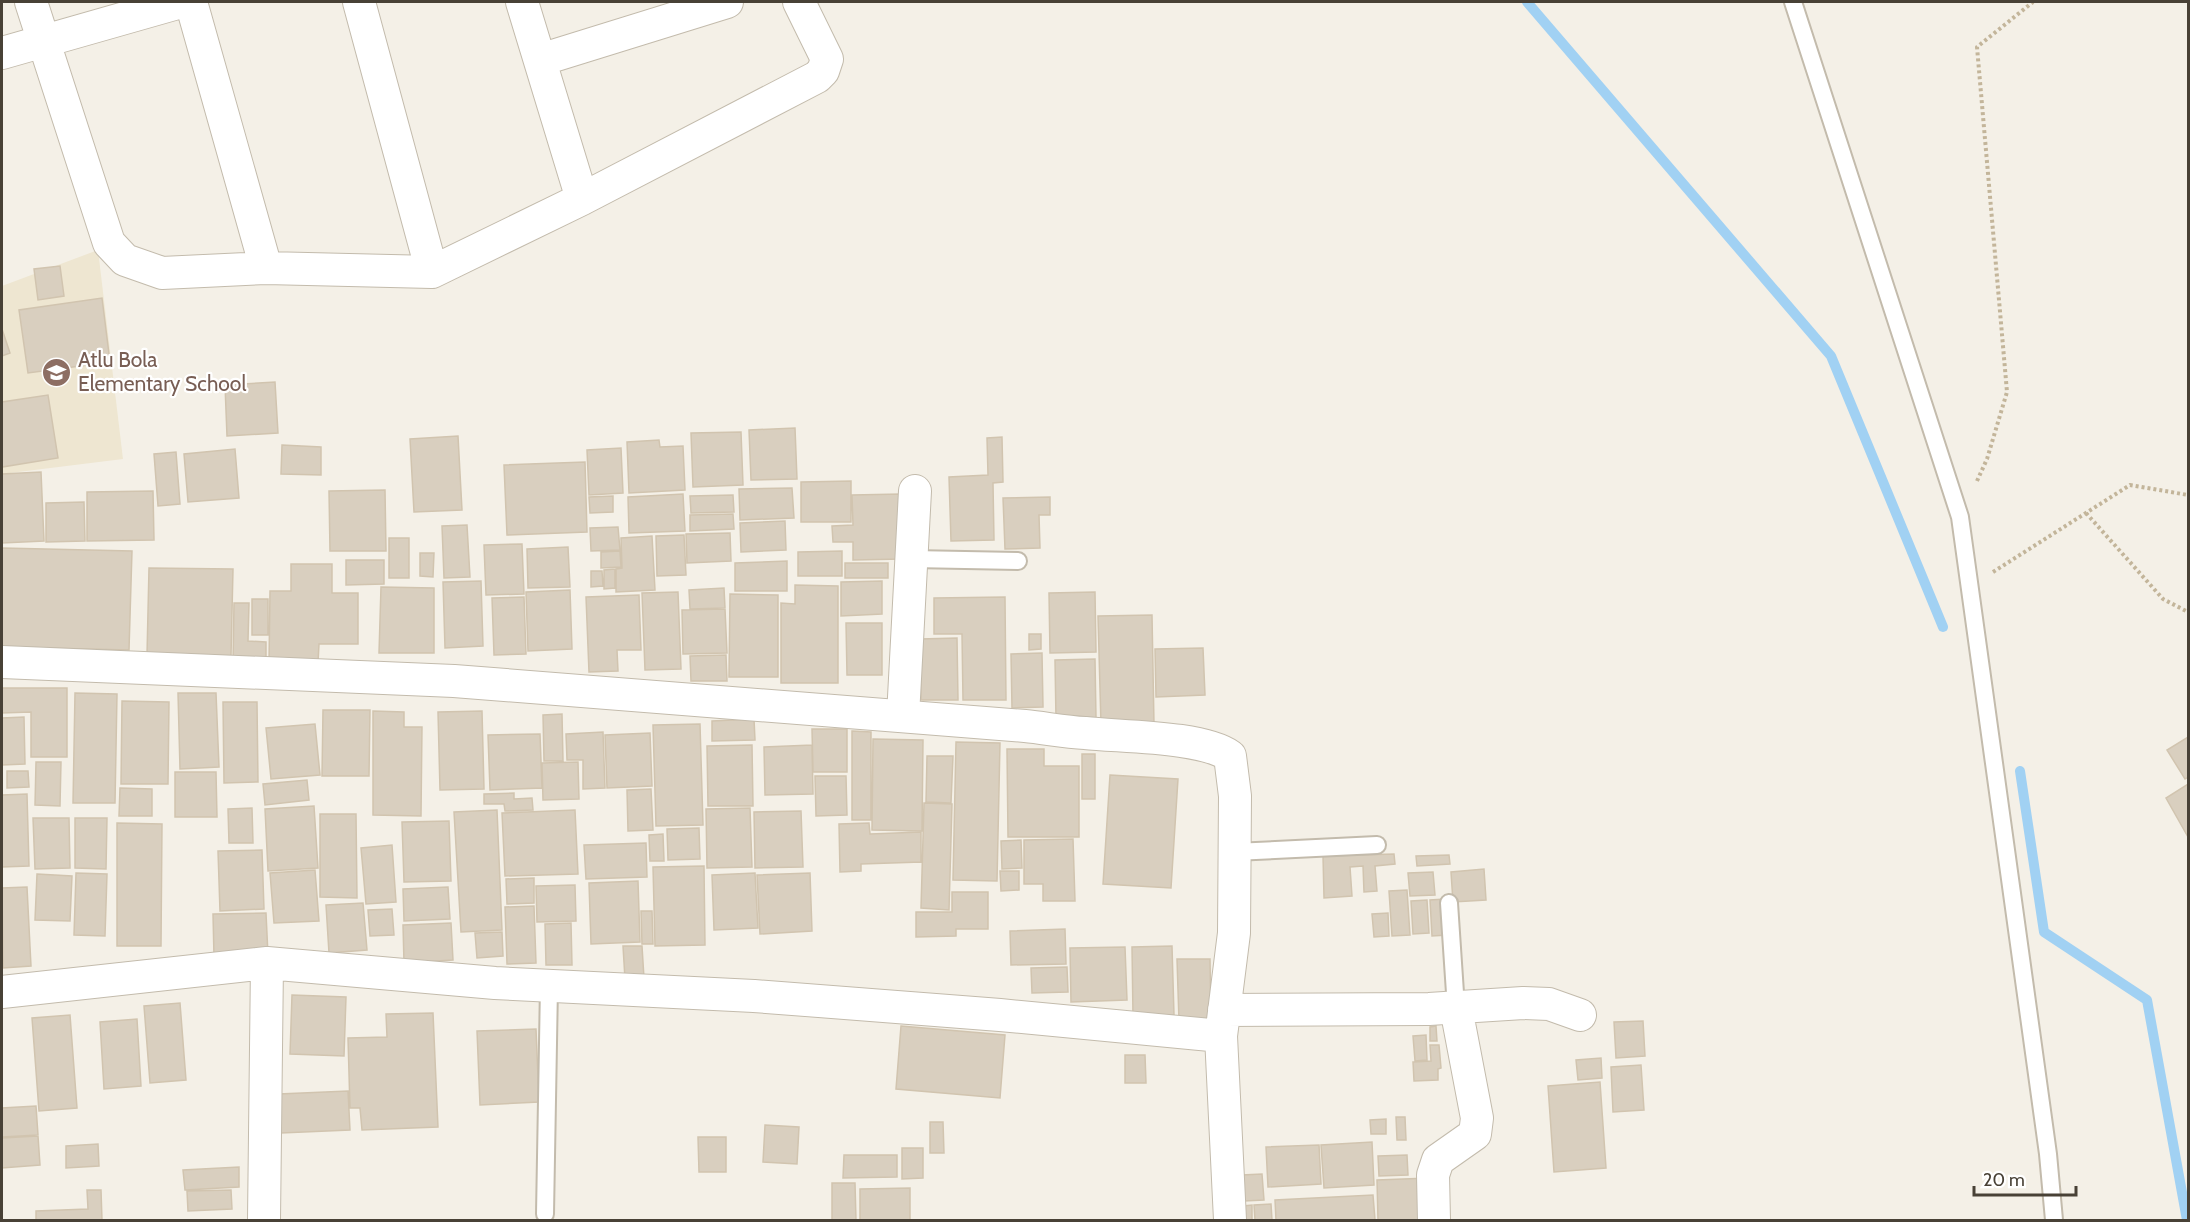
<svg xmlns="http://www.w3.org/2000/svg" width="2190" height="1222" font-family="Cabin,sans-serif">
<rect width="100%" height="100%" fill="#f4f0e7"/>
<!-- education -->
<path fill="#eee6d1" d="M98 250 123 459 2 474V286Z"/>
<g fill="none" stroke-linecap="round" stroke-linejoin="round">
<!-- stream -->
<path stroke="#a1d1f3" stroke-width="10" d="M1527 2 1831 356 1943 627
M2020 771 2044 932 2147 1000 2187 1220"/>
</g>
<!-- building -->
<path fill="#d9cfbf" stroke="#d1c4af" stroke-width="1.5" d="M60 266 64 296 38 300 34 269Z
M102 298 110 362 28 373 19 310Z
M2 329 10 353 2 356Z
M275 382 278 433 227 436 225 385Z
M48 395 58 458 2 467V402Z
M795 428 797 479 751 480 749 430Z
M741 432 743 485 693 487 691 433Z
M458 436 462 510 414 512 410 439Z
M1002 437 1003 482 993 483 994 540 951 541 949 477 988 475 987 438Z
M659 440 660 447 683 446 685 490 629 493 627 442Z
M282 445 321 447V475L281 474Z
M621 448 623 493 589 495 587 450Z
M235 449 239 498 188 502 184 454Z
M176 452 180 504 158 506 154 454Z
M585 462 587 532 507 535 504 465Z
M41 472 44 541 2 543V474Z
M851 481V522H801V482Z
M792 488 794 518 740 520 739 489Z
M385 490 386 551H330L329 491Z
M153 491 154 540 87 541V492Z
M683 494 685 531 629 533 628 497Z
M901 494 902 559 853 560V542H833L832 526 853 525 852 495Z
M733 495 734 512 691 513 690 496Z
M613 496V512L590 513 589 497Z
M1050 497V515H1039L1040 548 1005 549 1003 498Z
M84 502 85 541 46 542V503Z
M733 514 734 529 690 531V515Z
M785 521 786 550 741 552 740 523Z
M467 525 470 577 444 578 442 526Z
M618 527 620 550 591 551 590 528Z
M730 533 731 561 687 563 686 534Z
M684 535 686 575 657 576 656 536Z
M652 536 655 590 616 592V569L622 568 621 538Z
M389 538H409V578H389Z
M522 544 524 594 486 595 484 545Z
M568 547 570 587 528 588 527 549Z
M2 548 132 551 129 650 2 647Z
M620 551 621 567 601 568V552Z
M842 551V576H798V552Z
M420 553H434L433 577 420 576Z
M346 560H384V584L346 585Z
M787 561V591H735V563Z
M845 563H888V578H845Z
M291 564H332V593H358V644H319L318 663H269L270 591H291Z
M149 568 233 569 231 656 147 655Z
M615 569V588L604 589V570Z
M591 571H602L603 586 591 587Z
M481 581 483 646 445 648 443 582Z
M882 581V614L841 616V582Z
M795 585 838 586V683H781V603L795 604Z
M381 587 434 588V653H379Z
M724 588 725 608 690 609 689 590Z
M570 590 572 649 528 651 526 592Z
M678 592 681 669 645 670 642 593Z
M1095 592 1096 652 1050 653 1049 593Z
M730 594 778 595V677H729Z
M639 595 641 650H617L618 671 589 672 586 597Z
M524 597 526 654 494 655 492 598Z
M1005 597 1006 700H963L962 634H934V598Z
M252 599H268V635H252Z
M234 603H249L248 641 266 642V663H233Z
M725 609 727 653 683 654 682 610Z
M1152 615 1154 725H1101L1098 616Z
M846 623H882V675H847Z
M1029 634H1041V649L1029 650Z
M957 638 958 700H921L920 639Z
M1203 648 1205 695 1156 697 1155 649Z
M1042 653 1043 707 1012 708 1011 654Z
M726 655 727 681H691L690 656Z
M1095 659 1096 718 1056 719 1055 660Z
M2 688H67V757H31V712L2 713Z
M75 693 117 694 115 803H73Z
M178 693H216L219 767 180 769Z
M122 701 169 702 168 784H121Z
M223 702H257L258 782 224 783Z
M323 710H370L369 776H322Z
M373 711 404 712V727H422L421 816 373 815Z
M482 711 484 789 440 790 438 712Z
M562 714 563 761H544L543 715Z
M24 717 25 764 2 765V718Z
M754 719 755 740 712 741V721Z
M315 724 320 775 271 779 266 728Z
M700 724 703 825 656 826 653 725Z
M812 729H847V772H813Z
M852 731 871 732V820H852Z
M603 732 605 788 583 789V760H567L566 734Z
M650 733 652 786 607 788 605 735Z
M540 734 542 788 490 790 488 735Z
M2188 737V777L2185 779 2167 750Z
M873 739 923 740 922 831 872 830Z
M956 742 1000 743 997 881 953 880Z
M752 745 753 806H708L707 746Z
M812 745 813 794 765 795 764 747Z
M1007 749H1044V766H1079V837H1008Z
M1082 754H1095V799H1082Z
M927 756H953L951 803 926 802Z
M36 762H61L60 806 35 805Z
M578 762 579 799 543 800 542 763Z
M7 771H28L29 787 7 788Z
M175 772H216L217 817H175Z
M1110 775 1178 779 1171 888 1103 884Z
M815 776H846L847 815 816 816Z
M307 780 309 800 265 805 263 784Z
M2188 784V837L2166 798Z
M120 788 152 789V816H119Z
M651 789 653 830 628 831 627 790Z
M514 793V799L532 798 533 810 505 811 504 804H484V794Z
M27 794 29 866 2 867V795Z
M924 803 952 804 949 910 921 908Z
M314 806 318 868 268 871 265 809Z
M252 808 253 843H229L228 809Z
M750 808 752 867 707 868 706 809Z
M497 810 502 930 461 932 454 812Z
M575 810 578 874 505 876 502 813Z
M801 811 803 867 755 868 754 812Z
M320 814H356L357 898 320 897Z
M33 818H69L70 868 35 869Z
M75 818H107L106 869 75 868Z
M449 821 451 881 404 882 402 822Z
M117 823 162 824 161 946H117Z
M869 823 870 834 921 832V862L861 864V871L840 872 839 824Z
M699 828 700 859 668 860 667 829Z
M663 834 664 861H650L649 835Z
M1073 839 1075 901H1043V884H1024V840Z
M1021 840 1022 868 1002 869 1001 841Z
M646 843 647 877 586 879 584 845Z
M392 845 396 902 366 904 361 848Z
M262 850 264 909 220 911 218 851Z
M1394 854 1395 864 1375 866 1377 891 1364 892 1363 866 1350 867 1352 896 1324 898 1323 856Z
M1449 855 1450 864 1417 866 1416 856Z
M704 866 705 945 655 946 653 867Z
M1484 869 1486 900 1453 902 1451 872Z
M315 870 319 921 274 923 270 873Z
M1000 871H1019V890L1001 891Z
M1433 872 1435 895 1410 896 1408 873Z
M76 873 107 874 105 936 74 935Z
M755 873 758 928 714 930 712 875Z
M810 873 812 931 760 934 757 875Z
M37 874 72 876 70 921 35 920Z
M534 878V903L507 904 506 879Z
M638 881 640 942 591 944 589 883Z
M575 885 576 921 537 922 536 886Z
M27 887 31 966 3 968 2 888Z
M448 887 450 919 404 921 403 889Z
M1407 890 1410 935 1392 936 1389 891Z
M952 892H988V929H956V936L916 937V912H952Z
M1445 899 1448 935 1432 936 1430 900Z
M1427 900 1429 933 1413 934 1411 901Z
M363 903 367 950 329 953 326 905Z
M534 906 536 963 507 964 505 907Z
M392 909 394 935 370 936 368 910Z
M641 911H652L653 944H642Z
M266 913 268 955 214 957 213 914Z
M1388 913 1389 936 1374 937 1372 914Z
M451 923 453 960 404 963 403 925Z
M571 923 572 965H546L545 924Z
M1065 929 1066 964 1011 965 1010 931Z
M502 932 503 956 477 958 475 933Z
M623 946H642L644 978 625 979Z
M1172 946 1174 1015 1133 1016 1132 947Z
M1125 947 1127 1000 1071 1002 1070 948Z
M1177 959H1210L1211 1020 1179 1021Z
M1067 967 1068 992 1032 993 1031 968Z
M292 995 346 997 344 1056 290 1054Z
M180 1003 186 1080 150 1083 144 1006Z
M433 1013 438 1127 362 1130 360 1108H350L348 1038 387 1037 386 1014Z
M70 1015 77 1108 39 1111 32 1018Z
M137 1019 141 1086 104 1089 100 1022Z
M1643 1021 1645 1056 1616 1058 1614 1022Z
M901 1026 1005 1035 1000 1098 896 1089Z
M1436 1026 1437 1041H1430V1027Z
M536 1029 539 1102 480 1105 477 1031Z
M1426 1035 1427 1060 1415 1061 1413 1036Z
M1430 1045H1439L1441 1068 1438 1069V1080L1414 1081 1413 1062 1431 1061Z
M1125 1055H1145L1146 1083H1125Z
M1601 1058 1602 1078 1578 1080 1576 1060Z
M1641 1065 1644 1110 1613 1112 1611 1067Z
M1600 1082 1606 1168 1554 1172 1548 1086Z
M348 1091 350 1130 281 1133 279 1094Z
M36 1106 38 1135 2 1137V1108Z
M1396 1117H1405L1406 1140H1397Z
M1386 1119V1134H1371L1370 1120Z
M930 1122H943L944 1153H930Z
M765 1125 799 1127 797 1164 763 1162Z
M38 1136 40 1165 2 1168V1138Z
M698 1137H726V1172H699Z
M1372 1142 1374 1185 1324 1188 1321 1145Z
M98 1144 99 1166 66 1168V1146Z
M1319 1145 1321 1184 1268 1187 1266 1147Z
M902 1148H923V1178L902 1179Z
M844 1155H897V1177L843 1178Z
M1407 1155 1408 1175 1379 1176 1378 1156Z
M239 1167V1187L185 1190 183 1170Z
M1262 1174 1264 1200 1244 1201 1242 1175Z
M1429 1178 1431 1220H1378L1377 1180Z
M832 1183H855L856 1220H832Z
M910 1188V1220H860V1189Z
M87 1190H101L102 1220H36V1211L88 1209Z
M231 1190 232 1209 188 1211 187 1191Z
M1373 1195 1375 1220H1276L1275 1200Z
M1271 1204 1272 1220H1255L1254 1205Z
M1252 1205V1220H1244L1243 1206Z"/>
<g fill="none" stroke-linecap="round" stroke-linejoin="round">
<defs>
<path id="lane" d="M1793 2 1960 517 2048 1154 2054 1220
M912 559 1018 561
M1234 852 1377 845
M1449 903 1456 1008
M545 1214 549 986"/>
<path id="street" d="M31 2 109 243 125 260 162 273 266 268 432 272 582 199 817 77 823 71 827 59 799 2
M191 2 266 268
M359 2 432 272
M522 2 582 199
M2 53 181 2
M540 60 727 2
M2 662 454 681 1025 726C1045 728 1065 732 1085 733 1121 737 1202 736 1230 756L1235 796 1234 933 1221 1036 1230 1220
M903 716 915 491
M2 992 267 963 495 983 754 996 1000 1015 1221 1036
M1224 1010 1429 1009 1523 1003 1549 1004 1580 1015
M264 1220 267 963
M1434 1220 1433 1175 1438 1160 1475 1134 1477 1118 1456 1008"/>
</defs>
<!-- lane casing -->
<use href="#lane" stroke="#c3bbac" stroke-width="20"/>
<!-- street casing -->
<use href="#street" stroke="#c3bbac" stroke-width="34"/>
<!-- path -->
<path stroke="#c3b59a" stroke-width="4" stroke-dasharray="3 3" stroke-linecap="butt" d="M1977 481 1987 459 2007 392 1977 47 2033 2
M2086 513 2163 599 2188 612
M1993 572 2130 485 2188 495"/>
<!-- lane -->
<use href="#lane" stroke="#fff" stroke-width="16"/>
<!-- street -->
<use href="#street" stroke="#fff" stroke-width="32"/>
</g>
<!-- icons -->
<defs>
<symbol id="school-disc" viewBox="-11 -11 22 22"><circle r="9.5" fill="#8d6e63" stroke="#fff"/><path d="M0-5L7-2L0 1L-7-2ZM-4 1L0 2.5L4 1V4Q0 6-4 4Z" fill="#fff"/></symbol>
</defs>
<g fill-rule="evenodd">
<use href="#school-disc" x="40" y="356" width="33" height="33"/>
</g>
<g text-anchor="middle" stroke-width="4.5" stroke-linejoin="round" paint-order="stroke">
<!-- education labels -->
<g font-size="21" fill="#785e54" stroke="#fff" text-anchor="start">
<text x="78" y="367">Atlu Bola<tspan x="78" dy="24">Elementary School</tspan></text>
</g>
</g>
<!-- border -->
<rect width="2190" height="1222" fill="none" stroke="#484136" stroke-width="6"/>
<!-- scale -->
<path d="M1974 1186v9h102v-9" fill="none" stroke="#484136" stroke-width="3"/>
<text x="1983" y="1186" font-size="18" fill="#484136" stroke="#ffffff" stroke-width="4.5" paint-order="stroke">20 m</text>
</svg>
